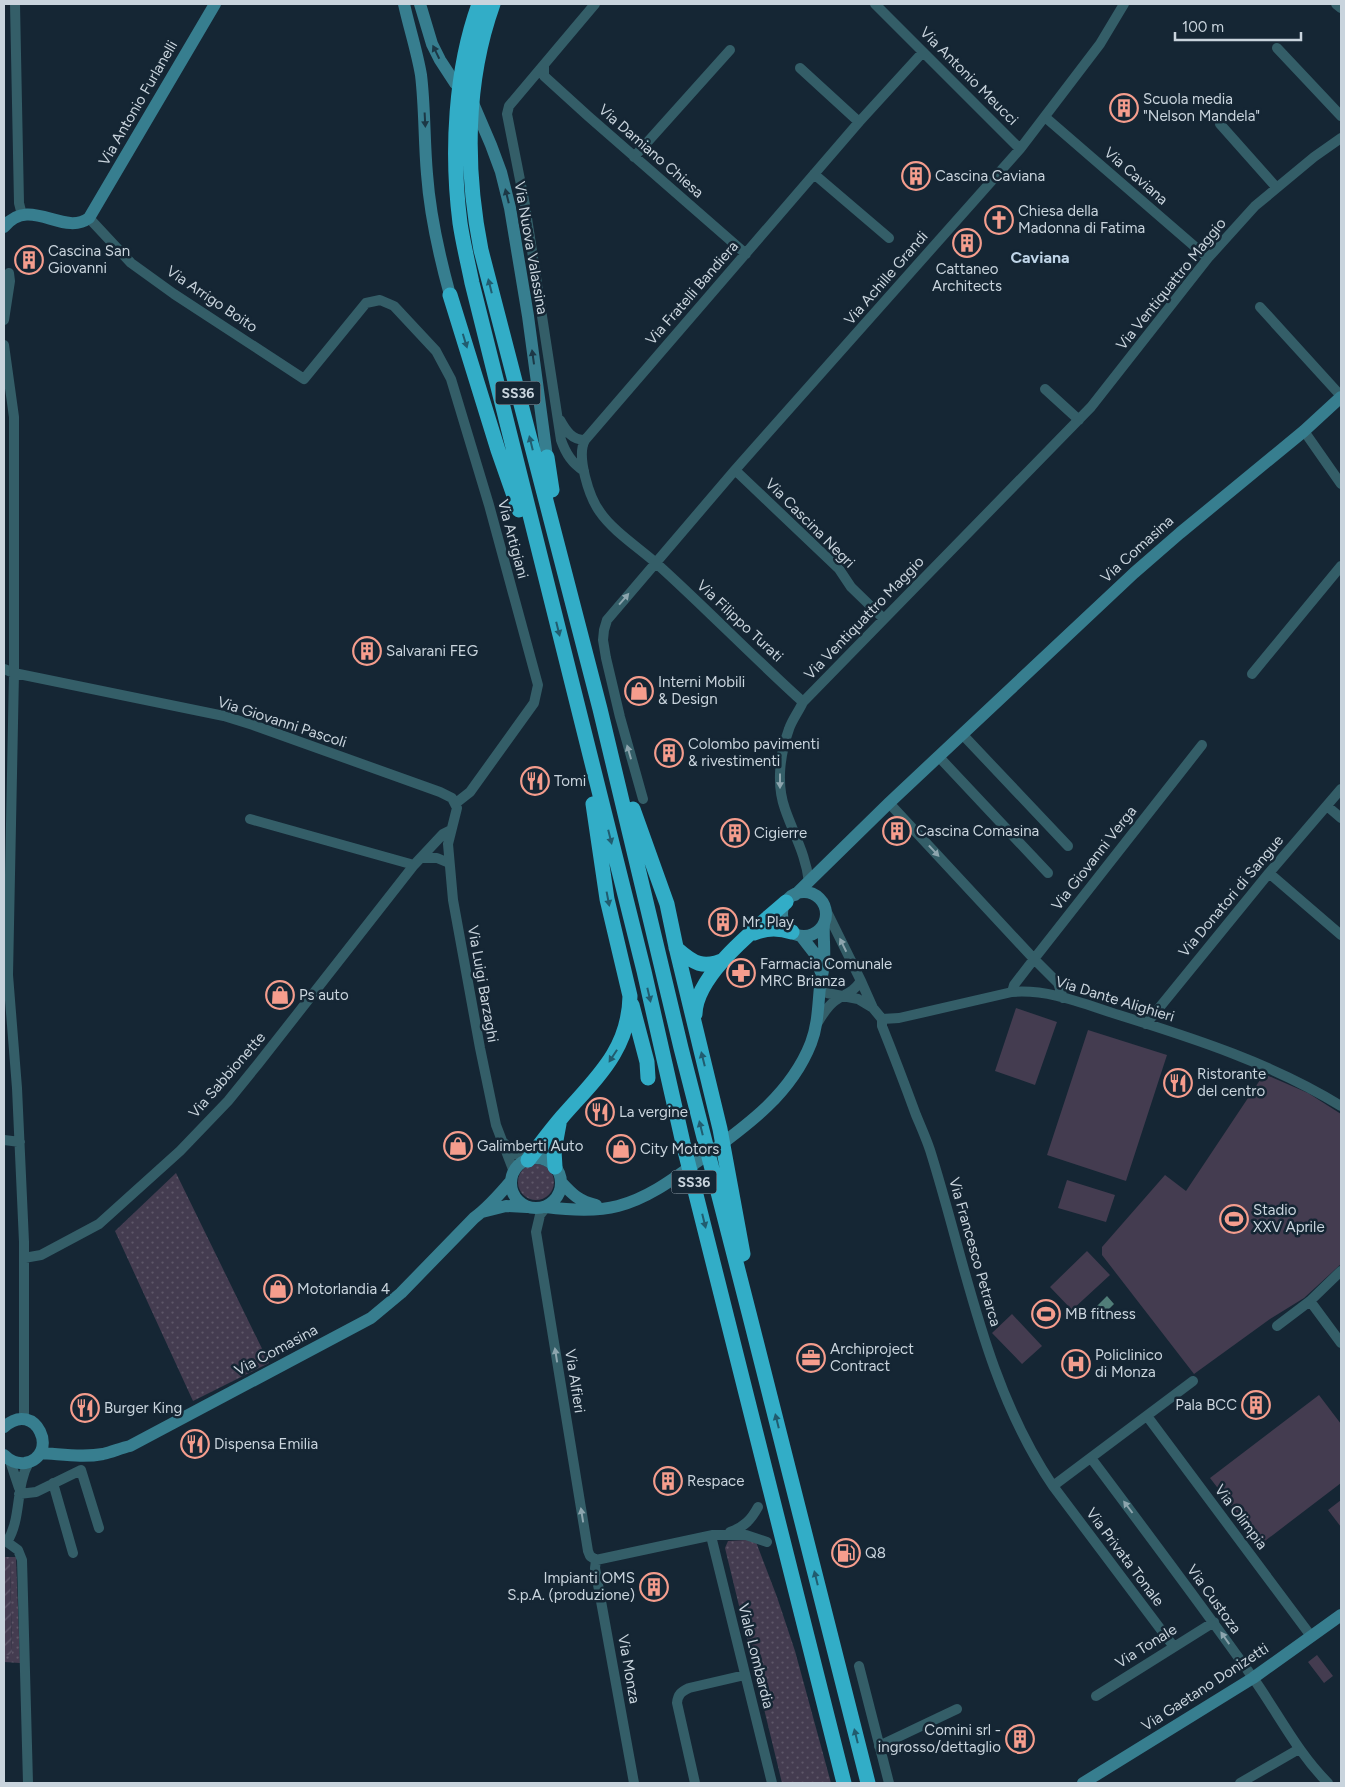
<svg xmlns="http://www.w3.org/2000/svg" width="1345" height="1787" font-family="Figtree,sans-serif">
<defs>
<pattern id="grass-dots" width="8" height="8" patternUnits="userSpaceOnUse" patternTransform="scale(1.25)"><rect width="8" height="8" fill="#443c50"/><path d="M2 2h.1M6 6h.1" fill="none" stroke="#5e5769" stroke-width="1.8" stroke-linecap="round"/></pattern>
<pattern id="garden-furrows" width="10" height="10" patternUnits="userSpaceOnUse" patternTransform="scale(1.25)"><rect width="10" height="10" fill="#443c50"/><path d="M-1 1l2-2M0 10L10 0M9 11l2-2" fill="none" stroke="#5e5769"/></pattern>
</defs>
<rect width="100%" height="100%" fill="#152634"/>
<!-- grass -->
<path fill="url(#grass-dots)" d="M518 1182a18 18 0 1 1 36 0a18 18 0 1 1-36 0Z
M176 1173 269 1363 193 1401 115 1231Z
M747 1540 756 1542 777 1597 795 1651 831 1783H782L725 1548 728 1541Z
M4 1557H16L20 1663 4 1662V1655L12 1654 10 1564H4Z"/>
<!-- garden -->
<path fill="url(#garden-furrows)" d="M4 1564H10L12 1655H4Z"/>
<!-- pitch -->
<path fill="#443c50" d="M1016 1008 1057 1022 1035 1085 995 1071Z
M1088 1030 1167 1055 1126 1181 1047 1155Z
M1264 1074 1308 1093 1341 1114V1264L1304 1298 1270 1319 1194 1374 1102 1255V1247L1165 1175 1186 1191Z
M1067 1180 1115 1195 1106 1222 1058 1208Z
M1087 1251 1110 1275 1072 1310 1050 1287Z
M1012 1314 1042 1346 1022 1364 992 1333Z
M1319 1395 1341 1424V1483L1261 1544 1210 1478Z
M1341 1500V1527L1328 1510Z
M1317 1655 1333 1676 1324 1683 1308 1662Z"/>
<!-- water -->
<path fill="#517e79" d="M1107 1296 1114 1304 1103 1315 1096 1307Z"/>
<g fill="none" stroke-linecap="round" stroke-linejoin="round">
<!-- street -->
<path stroke="#345e68" stroke-width="10" d="M15 4 19 203 22 215
M875 4 1020 149
M1336 4 1341 8
M1277 48 1341 116
M544 66V76L588 116 746 254
M800 68 859 122
M1045 117 1208 258
M1220 124 1276 187
M634 157 730 50
M814 174 889 238
M89 218 131 263 174 294 304 379 366 303 380 300 394 306 436 351 451 379 489 505 538 685 534 703 470 792 456 803
M1260 307 1341 396
M4 320 10 281 9 273
M4 345 14 417V673L8 975 17 1088 24 1242V1419
M1045 389 1079 420
M560 420C566 431 572 440 585 440
M1304 431 1341 484
M735 470 839 569 851 587 884 619
M584 471C572 463 566 454 561 440L525 205 507 114 509 106 595 4
M4 669 14 673 224 716 253 725 440 792 452 798 457 808 448 844 453 900 480 1048 496 1125 514 1172
M1252 674 1341 566
M803 702C753 657 706 608 656 563 639 548 612 530 600 512 589 497 576 456 585 440L859 122 923 52
M963 735 1068 846
M939 757 1048 873
M643 799 620 717 606 658 603 640 604 630 607 620 735 470 1020 149 1100 44 1124 4
M889 803 1034 959 1058 983 1063 998
M1327 806 1341 818
M250 819 414 865
M421 858H437L449 863
M1269 873 1341 935
M809 882C806 855 794 835 785 809 776 784 780 754 789 729 792 720 799 711 803 702L1091 407 1208 258 1255 206 1314 157 1341 138
M825 908 861 981 873 1008 882 1019 899 1018 1012 992C1050 989 1084 1004 1119 1015 1196 1039 1273 1064 1341 1106
M820 985 827 993 858 999 873 1008
M1012 992 1014 985 1034 959 1202 745
M882 1019V1026C894 1056 905 1085 916 1115 921 1127 926 1138 930 1150 966 1264 985 1386 1053 1486L1174 1647
M818 1022C823 1014 828 1005 836 1000 848 992 851 994 861 981
M1146 1024 1269 873 1341 789
M4 1140 20 1142
M504 1143 514 1153 528 1160
M546 1207 540 1215 536 1232 588 1551 590 1556 596 1560
M24 1258 41 1255 99 1224 180 1151 228 1101 258 1064 414 865 443 834 451 830
M1310 1301 1341 1343
M1277 1326 1310 1301 1341 1271
M1147 1416 1311 1636
M1091 1458C1145 1530 1199 1602 1251 1675 1277 1711 1296 1751 1328 1783
M10 1461 19 1488
M53 1483 73 1553
M1053 1486 1193 1381
M19 1494 36 1492 81 1470 99 1528
M730 1532C744 1527 751 1520 758 1507
M713 1535 712 1540 772 1783
M7 1542 18 1550 22 1560 28 1783
M7 1542C22 1518 15 1487 29 1462
M596 1560 595 1568 634 1783
M596 1560 713 1535H746L767 1542
M859 1666 889 1783
M1096 1696 1214 1622
M879 1746 957 1709
M695 1783 677 1703C678 1694 681 1692 689 1688L745 1675
M1240 1783 1299 1749"/>
<!-- secondary -->
<path stroke="#377e8f" stroke-width="12" d="M404 4C409 27 417 51 421 75 425 108 424 141 427 174 430 216 439 255 450 295
M420 4 432 44 440 60 455 83 473 103 491 145 501 172 510 208 528 316 547 457
M4 227C30 195 63 237 89 218L215 4
M782 914a22 22 0 1 1 44 0a22 22 0 1 1-44 0Z
M795 895 889 803 1134 573 1180 533 1304 431 1341 397
M801 936 815 954 821 973
M511 1183a25 25 0 1 1 50 0a25 25 0 1 1-50 0Z
M561 1182C573 1195 579 1201 596 1205
M546 1207C569 1210 595 1212 618 1206 648 1198 672 1180 697 1162 742 1129 790 1097 811 1043 818 1025 818 1006 820 987 821 978 824 970 824 961 825 948 823 936 824 923
M482 1212 506 1206 527 1207
M4 1427C36 1398 61 1456 25 1463 17 1464 10 1461 4 1455
M40 1453C61 1454 82 1458 103 1454 112 1452 121 1448 130 1446L371 1318 401 1293 474 1218C488 1208 500 1194 511 1181
M1083 1783 1253 1678 1341 1615"/>
<!-- highway -->
<path stroke="#32adc7" stroke-width="15" d="M479 4C455 70 451 153 460 223 463 243 468 263 472 283L644 971 683 1143 844 1783
M493 4C465 82 465 169 481 250L600 709 681 1048 749 1313 868 1783
M450 295 498 450 519 510
M547 457 552 490
M633 809 667 904 676 947 720 1129 743 1254
M754 933C766 928 779 928 792 932
M676 948C693 963 703 970 726 959
M632 1005 647 1062 648 1078
M695 1014C696 974 758 927 786 902
M528 1160C539 1146 550 1131 562 1117 595 1079 629 1051 630 996L607 899 593 804
M555 1167 554 1151 559 1124"/>
</g>
<!-- one-way arrows -->
<defs><path id="oneway-solid" d="M-6-.8H1V-3.2L6.5 0L1 3.2V.8H-6Z" transform="scale(1.25)"/></defs>
<g fill="#1c3846">
<use href="#oneway-solid" transform="translate(436 52) rotate(-116)"/>
<use href="#oneway-solid" transform="translate(425 120) rotate(87)"/>
<use href="#oneway-solid" transform="translate(507 196) rotate(-104)"/>
<use href="#oneway-solid" transform="translate(533 357) rotate(-98)"/>
</g>
<g fill="#215c6f">
<use href="#oneway-solid" transform="translate(490 286) rotate(-104)"/>
<use href="#oneway-solid" transform="translate(465 341) rotate(73)"/>
<use href="#oneway-solid" transform="translate(531 443) rotate(-104)"/>
<use href="#oneway-solid" transform="translate(558 629) rotate(76)"/>
<use href="#oneway-solid" transform="translate(610 837) rotate(76)"/>
<use href="#oneway-solid" transform="translate(608 899) rotate(79)"/>
<use href="#oneway-solid" transform="translate(649 995) rotate(77)"/>
<use href="#oneway-solid" transform="translate(613 1056) rotate(123)"/>
<use href="#oneway-solid" transform="translate(703 1059) rotate(-104)"/>
<use href="#oneway-solid" transform="translate(701 1128) rotate(-104)"/>
<use href="#oneway-solid" transform="translate(704 1221) rotate(76)"/>
<use href="#oneway-solid" transform="translate(777 1421) rotate(-104)"/>
<use href="#oneway-solid" transform="translate(816 1578) rotate(-104)"/>
<use href="#oneway-solid" transform="translate(856 1736) rotate(-104)"/>
</g>
<g fill="#8da5ae">
<use href="#oneway-solid" transform="translate(624 599) rotate(-49)"/>
<use href="#oneway-solid" transform="translate(629 752) rotate(-106)"/>
<use href="#oneway-solid" transform="translate(780 781) rotate(90)"/>
<use href="#oneway-solid" transform="translate(934 851) rotate(47)"/>
<use href="#oneway-solid" transform="translate(843 945) rotate(-116)"/>
<use href="#oneway-solid" transform="translate(556 1355) rotate(-99)"/>
<use href="#oneway-solid" transform="translate(1128 1507) rotate(-127)"/>
<use href="#oneway-solid" transform="translate(582 1515) rotate(-99)"/>
<use href="#oneway-solid" transform="translate(1225 1638) rotate(-125)"/>
</g>
<!-- icons -->
<defs>
<symbol id="building-ring" viewBox="-11 -11 22 22"><circle r="9.5" fill="#152634" stroke="#f59d8d" stroke-width="1.5"/><path d="M-4-6H4V6H1V3H-1V6H-4ZM-2.5-4.3h1.7v1.8h-1.7ZM.8-4.3h1.7v1.8H.8ZM-2.5-1h1.7V.8h-1.7ZM.8-1h1.7V.8H.8Z" fill="#f59d8d"/></symbol>
<symbol id="church-ring" viewBox="-11 -11 22 22"><circle r="9.5" fill="#152634" stroke="#f59d8d" stroke-width="1.5"/><path d="M-1.2-6h2.4v3.5h3.3v2.4h-3.3V6h-2.4V-.1h-3.3v-2.4h3.3Z" fill="#f59d8d"/></symbol>
<symbol id="shop-ring" viewBox="-11 -11 22 22"><circle r="9.5" fill="#152634" stroke="#f59d8d" stroke-width="1.5"/><path d="M-5-2.5h2.3a2.7 3.5 0 0 1 5.4 0H5L5.5 6h-11ZM-1.5-2.5h3a1.5 2.3 0 0 0-3 0Z" fill="#f59d8d"/></symbol>
<symbol id="restaurant-ring" viewBox="-11 -11 22 22"><circle r="9.5" fill="#152634" stroke="#f59d8d" stroke-width="1.5"/><path d="M-5-6h1v4h1v-4h1v4h1v-4h1v5L-1.5 .5V6h-2V.5L-5-1ZM5-6V6H3V1.5H1.5Q1.5-4 5-6Z" fill="#f59d8d"/></symbol>
<symbol id="pharmacy-ring" viewBox="-11 -11 22 22"><circle r="9.5" fill="#152634" stroke="#f59d8d" stroke-width="1.5"/><path d="M-2-6h4v4h4v4h-4v4h-4v-4h-4v-4h4Z" fill="#f59d8d"/></symbol>
<symbol id="stadium-ring" viewBox="-11 -11 22 22"><circle r="9.5" fill="#152634" stroke="#f59d8d" stroke-width="1.5"/><path d="M0-5a6.5 5 0 1 0 0 10a6.5 5 0 1 0 0-10ZM-3.5-1.8h7v3.6h-7Z" fill="#f59d8d"/></symbol>
<symbol id="office-ring" viewBox="-11 -11 22 22"><circle r="9.5" fill="#152634" stroke="#f59d8d" stroke-width="1.5"/><path d="M-6-3h4V-5.5h4V-3h4V5H-6ZM-1-4.5V-3h2v-1.5ZM-6 0V1H6V0Z" fill="#f59d8d"/></symbol>
<symbol id="hospital-ring" viewBox="-11 -11 22 22"><circle r="9.5" fill="#152634" stroke="#f59d8d" stroke-width="1.5"/><path d="M-5-5h3v3.5h4V-5h3V5h-3V1.5h-4V5h-3Z" fill="#f59d8d"/></symbol>
<symbol id="fuel-ring" viewBox="-11 -11 22 22"><circle r="9.5" fill="#152634" stroke="#f59d8d" stroke-width="1.5"/><path d="M-5.5-6h7V0h2V4h1.3V-2.5L3-4.5l.8-.8L6-3V5H2.5V1h-1V6h-7ZM-4.2-4.7v3.2H.2V-4.7Z" fill="#f59d8d"/></symbol>
</defs>
<g fill-rule="evenodd">
<use href="#building-ring" x="1108" y="92" width="32" height="32"/>
<use href="#building-ring" x="900" y="160" width="32" height="32"/>
<use href="#church-ring" x="983" y="204" width="32" height="32"/>
<use href="#building-ring" x="951" y="227" width="32" height="32"/>
<use href="#building-ring" x="13" y="244" width="32" height="32"/>
<use href="#building-ring" x="351" y="635" width="32" height="32"/>
<use href="#shop-ring" x="623" y="675" width="32" height="32"/>
<use href="#building-ring" x="653" y="737" width="32" height="32"/>
<use href="#restaurant-ring" x="519" y="765" width="32" height="32"/>
<use href="#building-ring" x="881" y="815" width="32" height="32"/>
<use href="#building-ring" x="719" y="817" width="32" height="32"/>
<use href="#building-ring" x="707" y="906" width="32" height="32"/>
<use href="#pharmacy-ring" x="725" y="957" width="32" height="32"/>
<use href="#shop-ring" x="264" y="979" width="32" height="32"/>
<use href="#restaurant-ring" x="1162" y="1067" width="32" height="32"/>
<use href="#restaurant-ring" x="584" y="1096" width="32" height="32"/>
<use href="#shop-ring" x="442" y="1130" width="32" height="32"/>
<use href="#shop-ring" x="605" y="1133" width="32" height="32"/>
<use href="#stadium-ring" x="1218" y="1203" width="32" height="32"/>
<use href="#shop-ring" x="262" y="1273" width="32" height="32"/>
<use href="#stadium-ring" x="1030" y="1298" width="32" height="32"/>
<use href="#office-ring" x="795" y="1342" width="32" height="32"/>
<use href="#hospital-ring" x="1060" y="1348" width="32" height="32"/>
<use href="#building-ring" x="1240" y="1389" width="32" height="32"/>
<use href="#restaurant-ring" x="69" y="1392" width="32" height="32"/>
<use href="#restaurant-ring" x="179" y="1428" width="32" height="32"/>
<use href="#building-ring" x="652" y="1465" width="32" height="32"/>
<use href="#fuel-ring" x="830" y="1537" width="32" height="32"/>
<use href="#building-ring" x="638" y="1571" width="32" height="32"/>
<use href="#building-ring" x="1004" y="1723" width="32" height="32"/>
</g>
<g text-anchor="middle" stroke-width="5" stroke-linejoin="round" paint-order="stroke">
<!-- shield labels -->
<g fill="#152634" stroke="#93a0aa" stroke-width="1">
<rect x="495.5" y="381.5" width="45" height="23" rx="4"/>
<rect x="671.5" y="1170.5" width="45" height="23" rx="4"/>
</g>
<g font-size="14" font-weight="bold" fill="#c9d4dd">
<text x="518" y="398">SS36</text>
<text x="694" y="1187">SS36</text>
</g>
<!-- street labels -->
<g font-size="15" fill="#c9d4dd" stroke="#152634">
<text transform="translate(969 76) rotate(45)" y="5">Via Antonio Meucci</text>
<text transform="translate(138 103) rotate(-60)" y="5">Via Antonio Furlanelli</text>
<text transform="translate(651 151) rotate(41)" y="5">Via Damiano Chiesa</text>
<text transform="translate(1136 176) rotate(41)" y="5">Via Caviana</text>
<text transform="translate(531 248) rotate(80)" y="5">Via Nuova Valassina</text>
<text transform="translate(886 278) rotate(-49)" y="5">Via Achille Grandi</text>
<text transform="translate(1171 284) rotate(-51)" y="5">Via Ventiquattro Maggio</text>
<text transform="translate(692 293) rotate(-49)" y="5">Via Fratelli Bandiera</text>
<text transform="translate(212 299) rotate(34)" y="5">Via Arrigo Boito</text>
<text transform="translate(810 523) rotate(45)" y="5">Via Cascina Negri</text>
<text transform="translate(513 539) rotate(75)" y="5">Via Artigiani</text>
<text transform="translate(1137 549) rotate(-42)" y="5">Via Comasina</text>
<text transform="translate(864 618) rotate(-46)" y="5">Via Ventiquattro Maggio</text>
<text transform="translate(740 621) rotate(43)" y="5">Via Filippo Turati</text>
<text transform="translate(282 722) rotate(18)" y="5">Via Giovanni Pascoli</text>
<text transform="translate(1094 858) rotate(-52)" y="5">Via Giovanni Verga</text>
<text transform="translate(1231 896) rotate(-50)" y="5">Via Donatori di Sangue</text>
<text transform="translate(483 984) rotate(80)" y="5">Via Luigi Barzaghi</text>
<text transform="translate(1115 999) rotate(17)" y="5">Via Dante Alighieri</text>
<text transform="translate(227 1075) rotate(-49)" y="5">Via Sabbionette</text>
<text transform="translate(975 1252) rotate(74)" y="5">Via Francesco Petrarca</text>
<text transform="translate(276 1350) rotate(-28)" y="5">Via Comasina</text>
<text transform="translate(575 1381) rotate(81)" y="5">Via Alfieri</text>
<text transform="translate(1241 1517) rotate(53)" y="5">Via Olimpia</text>
<text transform="translate(1125 1557) rotate(53)" y="5">Via Privata Tonale</text>
<text transform="translate(1214 1599) rotate(54)" y="5">Via Custoza</text>
<text transform="translate(1146 1646) rotate(-32)" y="5">Via Tonale</text>
<text transform="translate(756 1656) rotate(76)" y="5">Viale Lombardia</text>
<text transform="translate(629 1669) rotate(80)" y="5">Via Monza</text>
<text transform="translate(1205 1687) rotate(-33)" y="5">Via Gaetano Donizetti</text>
</g>
<!-- poi labels -->
<g font-size="15" fill="#c9d4dd" stroke="#152634" text-anchor="start">
<text x="1143" y="104">Scuola media<tspan x="1143" dy="17">"Nelson Mandela"</tspan></text>
<text x="935" y="181">Cascina Caviana</text>
<text x="1018" y="216">Chiesa della<tspan x="1018" dy="17">Madonna di Fatima</tspan></text>
<text x="48" y="256">Cascina San<tspan x="48" dy="17">Giovanni</tspan></text>
<text x="967" y="274" text-anchor="middle">Cattaneo<tspan x="967" dy="17">Architects</tspan></text>
<text x="386" y="656">Salvarani FEG</text>
<text x="658" y="687">Interni Mobili<tspan x="658" dy="17">&amp; Design</tspan></text>
<text x="688" y="749">Colombo pavimenti<tspan x="688" dy="17">&amp; rivestimenti</tspan></text>
<text x="554" y="786">Tomi</text>
<text x="916" y="836">Cascina Comasina</text>
<text x="754" y="838">Cigierre</text>
<text x="742" y="927">Mr. Play</text>
<text x="760" y="969">Farmacia Comunale<tspan x="760" dy="17">MRC Brianza</tspan></text>
<text x="299" y="1000">Ps auto</text>
<text x="1197" y="1079">Ristorante<tspan x="1197" dy="17">del centro</tspan></text>
<text x="619" y="1117">La vergine</text>
<text x="477" y="1151">Galimberti Auto</text>
<text x="640" y="1154">City Motors</text>
<text x="1253" y="1215">Stadio<tspan x="1253" dy="17">XXV Aprile</tspan></text>
<text x="297" y="1294">Motorlandia 4</text>
<text x="1065" y="1319">MB fitness</text>
<text x="830" y="1354">Archiproject<tspan x="830" dy="17">Contract</tspan></text>
<text x="1095" y="1360">Policlinico<tspan x="1095" dy="17">di Monza</tspan></text>
<text x="1237" y="1410" text-anchor="end">Pala BCC</text>
<text x="104" y="1413">Burger King</text>
<text x="214" y="1449">Dispensa Emilia</text>
<text x="687" y="1486">Respace</text>
<text x="865" y="1558">Q8</text>
<text x="635" y="1583" text-anchor="end">Impianti OMS<tspan x="635" dy="17">S.p.A. (produzione)</tspan></text>
<text x="1001" y="1735" text-anchor="end">Comini srl -<tspan x="1001" dy="17">ingrosso/dettaglio</tspan></text>
</g>
<!-- neighbourhood labels -->
<g font-size="16" font-weight="bold" fill="#bfd5e8" stroke="#152634">
<text x="1040" y="263">Caviana</text>
</g>
</g>
<!-- border -->
<rect width="1345" height="1787" fill="none" stroke="#c9d4dd" stroke-width="10"/>
<!-- scale -->
<path d="M1175 32v8h126v-8" fill="none" stroke="#c9d4dd" stroke-width="2.5"/>
<text x="1182" y="32" font-size="15" fill="#c9d4dd" stroke="#152634" stroke-width="4" paint-order="stroke">100 m</text>
</svg>
